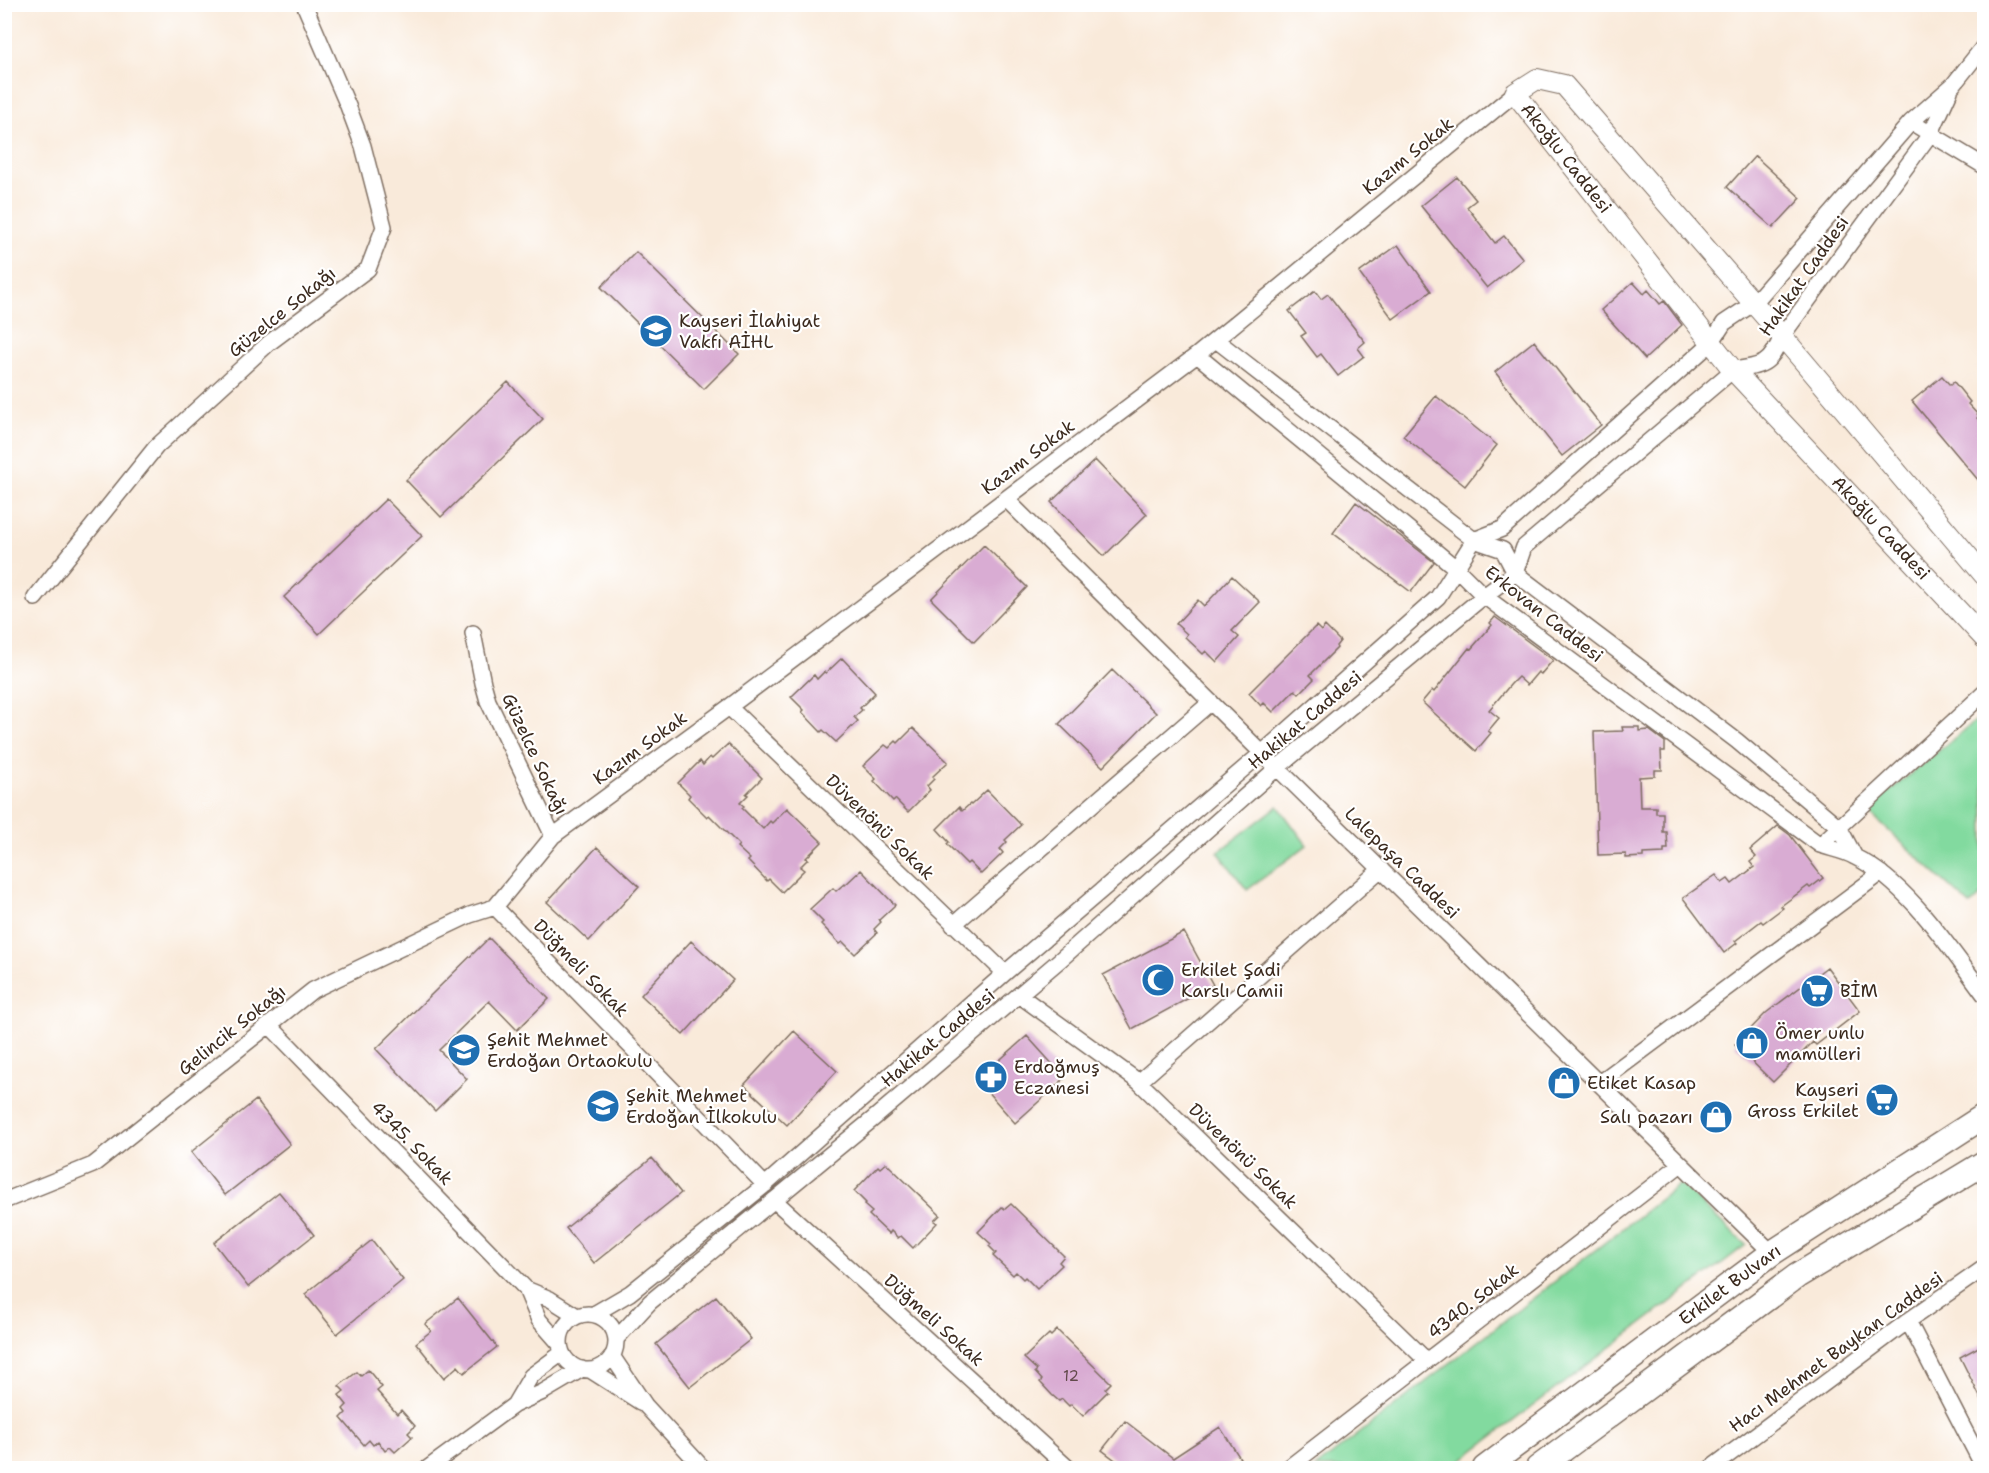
<svg xmlns="http://www.w3.org/2000/svg" width="1989" height="1473" font-family="'Shantell Sans',sans-serif">
<rect width="100%" height="100%" fill="#fff"/>
<filter id="ink" filterUnits="userSpaceOnUse"><feTurbulence type="fractalNoise" baseFrequency=".0167" numOctaves="2"/><feDisplacementMap in="SourceGraphic" scale="12" xChannelSelector="R" yChannelSelector="G"/><feConvolveMatrix kernelMatrix="1 2 1 2 8 2 1 2 1" color-interpolation-filters="sRGB"/></filter>
<filter id="wash" filterUnits="userSpaceOnUse"><feTurbulence type="fractalNoise" baseFrequency=".008" numOctaves="4" result="noise"/><feDisplacementMap in="SourceGraphic" scale="24" xChannelSelector="R" yChannelSelector="G"/><feGaussianBlur stdDeviation="1.35" result="paint"/><feColorMatrix in="noise" values="0 0 0 0 0 0 0 0 0 0 0 0 0 0 0 0 0 1.4 0 .05"/><feComposite in="paint" operator="in"/></filter>
<g filter="url(#wash)">
<rect width="100%" height="100%" fill="#f9eada"/>
<!-- green -->
<path fill="#82da9f" stroke="#5e825e" stroke-width="1.5" d="M1984 714V893L1970 905 1866 810Z
M1278 806 1307 845 1247 890 1218 852Z
M1680 1184 1746 1245 1451 1468H1315Z"/>
<g id="blocks">
<!-- building -->
<path fill="#d9acd3" d="M1755 156 1801 198 1773 228 1727 187Z
M1457 177 1476 200 1467 207 1495 243 1504 236 1523 259 1487 288 1421 206Z
M1398 245 1431 291 1393 319 1359 273Z
M636 252 739 354 704 389 601 287Z
M1633 282 1644 294 1648 290 1660 304 1664 301 1682 325 1645 359 1601 310Z
M1315 291 1321 299 1328 294 1365 342 1358 348 1364 356 1338 376 1321 354 1317 357 1301 336 1306 333 1289 311Z
M1534 341 1601 425 1562 456 1495 372Z
M1942 376 1950 385 1954 382 1970 402 1968 404 1979 416 1977 418 1984 427V487L1912 401Z
M508 382 543 419 441 517 406 480Z
M1436 396 1497 445 1465 486 1403 436Z
M1095 460 1147 514 1104 556 1051 502Z
M386 499 422 536 319 634 284 597Z
M1356 502 1434 562 1411 592 1333 533Z
M984 545 1027 587 974 642 931 599Z
M1232 576 1260 602 1232 631 1239 637 1217 662 1206 651 1203 654 1185 637 1187 634 1176 624 1198 600 1204 606Z
M1495 617 1553 660 1541 674 1538 672 1527 685 1518 677 1511 684 1489 710 1499 718 1488 731 1491 733 1476 751 1422 702 1432 690 1434 692 1469 648 1471 649 1492 625 1490 623Z
M1316 626 1321 631 1325 626 1340 641 1336 646 1337 648 1310 675 1314 679 1299 694 1295 690 1273 712 1264 703 1261 706 1249 693Z
M842 658 875 693 860 708 862 710 854 717 858 721 836 742 823 730 821 732 802 712 804 710 791 697 814 675 817 679 824 672 826 673Z
M1112 670 1156 713 1103 767 1059 724Z
M1622 727H1639V731L1649 730 1665 742V751H1661L1662 770H1655V776L1639 777 1640 807H1656V813H1663V832H1667L1668 849H1664V853L1643 854V857L1626 858V854L1598 855 1594 732 1623 731Z
M913 728 948 762 932 777 934 779 927 786 930 790 908 812 895 799 893 801 874 781 876 779 863 766 885 745 889 748 896 741 898 743Z
M728 744 762 778 746 794 748 795 740 803 744 806 742 808 763 829 770 821 772 823 787 808 822 842 806 858 808 859 800 867 804 870 782 892 769 879 767 881 748 861 750 859 737 847 739 845 709 815 707 817 688 798 690 795 678 783 700 761 703 765 710 757 712 759Z
M987 790 1021 825 1005 840 1007 842 1000 849 1003 853 981 874 969 862 967 864 947 844 949 842 937 829 959 807 962 811 970 804 971 805Z
M1778 826 1790 835 1823 878 1810 888 1808 886 1781 906 1783 908 1763 923 1761 921 1735 941 1737 943 1724 953 1683 898 1716 875 1722 883 1728 879 1732 884 1754 867 1750 862 1756 857 1750 850Z
M597 847 639 886 589 941 547 902Z
M861 870 895 905 879 920 881 922 874 929 877 933 855 954 843 942 840 944 821 924 823 922 810 909 833 888 836 891 844 884 845 885Z
M1184 932 1213 985 1132 1029 1103 975Z
M489 938 549 999 517 1030 489 1001 439 1050 467 1079 435 1111 376 1049Z
M691 941 733 980 683 1035 641 995Z
M1827 967 1860 1011 1816 1045 1813 1042 1773 1082 1735 1045 1766 1013Z
M794 1031 837 1071 787 1125 744 1085Z
M1027 1036 1065 1078 1015 1123 977 1080Z
M256 1100 290 1144 225 1195 191 1152Z
M652 1158 681 1193 594 1263 566 1228Z
M886 1163 940 1215 934 1221 937 1223 913 1248 901 1236 898 1238 891 1231 889 1234 869 1215 872 1212 864 1205 866 1203 854 1191 878 1166 880 1168Z
M279 1192 314 1235 248 1287 214 1243Z
M1011 1204 1064 1256 1059 1262 1062 1265 1037 1289 1025 1277 1023 1279 1016 1272 1013 1275 993 1256 996 1253 989 1246 991 1244 978 1232 1002 1207 1005 1209Z
M372 1240 403 1280 337 1334 305 1294Z
M716 1296 751 1339 690 1387 656 1344Z
M458 1298 497 1347 464 1373 458 1366 444 1378 416 1343 431 1331 425 1324Z
M1057 1330 1111 1383 1105 1389 1108 1391 1083 1416 1071 1404 1069 1406 1062 1399 1059 1401 1052 1395 1040 1382 1042 1380 1035 1372 1037 1370 1024 1358 1049 1334 1051 1336Z
M1984 1344V1405L1960 1357Z
M368 1370 382 1387 377 1391 397 1414 401 1410 415 1426 408 1433 412 1437 395 1452 390 1447 385 1451 378 1441 373 1445 369 1440 364 1445 341 1418 346 1413 343 1409 347 1405 339 1395 344 1391 339 1386 357 1372 361 1376Z
M1125 1421 1173 1458 1220 1427 1240 1458 1224 1468H1126L1102 1450Z"/>
</g>
</g>
<g filter="url(#ink)">
<use href="#blocks" fill-opacity="0" stroke="#7e6d60" stroke-width="1.5"/>
<g fill="none" stroke-linecap="round" stroke-linejoin="round">
<defs>
<path id="minor" d="M1911 122 1984 166
M1216 340 1474 540 1503 550 1515 573 1737 741 1839 827 1855 857
M1197 355 1457 569 1484 596 1820 845C1832 849 1845 851 1855 857 1908 883 1950 949 1984 994
M1006 499 1262 753 1772 1253
M35 598 156 447 269 343 368 269 384 227 363 146 348 106 304 4
M473 633 483 683 488 701 553 836 495 907
M729 707 1005 973
M553 836 729 707 1197 355 1515 93
M1820 845 1984 693
M495 907 765 1185
M953 925 1211 702
M1019 995 1139 1082 1427 1361
M269 1025 526 1289
M1139 1082 1381 869
M1599 1083 1881 873
M774 1200 1068 1468
M4 1201 93 1165 313 990 470 915 495 907
M594 1314 630 1293 765 1185 1005 973 1262 753 1438 597 1474 540 1502 529 1711 343 1724 323 1754 303 1911 122 1953 85 1984 46
M560 1342a28 28 0 1 1 56 0a28 28 0 1 1-56 0Z
M1908 1321 1984 1468
M616 1339 650 1302 873 1119 1061 959 1277 768 1484 596 1515 573 1524 547 1733 370C1763 366 1770 365 1782 336L1931 133 1950 91
M560 1344 539 1320 526 1289 550 1299 577 1316
M612 1356 645 1405 703 1468
M590 1370 640 1402
M514 1405 531 1376 562 1353
M428 1468 514 1405 543 1392 582 1369
M1288 1468 1681 1164
M1711 1468 1908 1321 1984 1268"/>
<g id="tertiary">
<path id="s1" d="M1984 575 1782 336 1564 85 1537 79 1515 93 1733 370 1984 638"/>
</g>
<g id="primary">
<path id="s2" d="M1485 1468 1772 1253 1984 1116"/>
<path d="M1538 1468 1797 1276 1984 1163"/>
</g>
</defs>
<!-- minor casing -->
<use href="#minor" stroke="#7e6d60" stroke-width="18"/>
<!-- tertiary casing -->
<use href="#tertiary" stroke="#7e6d60" stroke-width="22"/>
<!-- primary casing -->
<use href="#primary" stroke="#7e6d60" stroke-width="27"/>
<!-- minor -->
<use href="#minor" stroke="#fff" stroke-width="15"/>
<!-- tertiary -->
<use href="#tertiary" stroke="#fff" stroke-width="20"/>
<!-- primary -->
<use href="#primary" stroke="#fff" stroke-width="24"/>
</g>
</g>
<!-- icons -->
<defs>
<symbol id="school-disc" viewBox="-11 -11 22 22"><circle r="9.5" fill="#1f6fb2" stroke="#fff"/><path d="M0-5L7-2L0 1L-7-2ZM-4 1L0 2.5L4 1V4Q0 6-4 4Z" fill="#fff"/></symbol>
<symbol id="mosque-disc" viewBox="-11 -11 22 22"><circle r="9.5" fill="#1f6fb2" stroke="#fff"/><path d="M3.5-4.9A6 6 0 1 0 3.5 4.9A5 5 0 1 1 3.5-4.9Z" fill="#fff"/></symbol>
<symbol id="supermarket-disc" viewBox="-11 -11 22 22"><circle r="9.5" fill="#1f6fb2" stroke="#fff"/><path d="M-6-5.5h2.5l.6 2H6L4.5 2H-2.5L-4.4-4H-6ZM-1.5 3.2a1.3 1.3 0 1 0 .1 0ZM3 3.2a1.3 1.3 0 1 0 .1 0Z" fill="#fff"/></symbol>
<symbol id="shop-disc" viewBox="-11 -11 22 22"><circle r="9.5" fill="#1f6fb2" stroke="#fff"/><path d="M-5-2.5h2.3a2.7 3.5 0 0 1 5.4 0H5L5.5 6h-11ZM-1.5-2.5h3a1.5 2.3 0 0 0-3 0Z" fill="#fff"/></symbol>
<symbol id="pharmacy-disc" viewBox="-11 -11 22 22"><circle r="9.5" fill="#1f6fb2" stroke="#fff"/><path d="M-2-6h4v4h4v4h-4v4h-4v-4h-4v-4h4Z" fill="#fff"/></symbol>
</defs>
<g fill-rule="evenodd">
<use href="#school-disc" x="637" y="312" width="38" height="38"/>
<use href="#mosque-disc" x="1139" y="961" width="38" height="38"/>
<use href="#supermarket-disc" x="1798" y="972" width="38" height="38"/>
<use href="#shop-disc" x="1733" y="1024" width="38" height="38"/>
<use href="#school-disc" x="445" y="1031" width="38" height="38"/>
<use href="#pharmacy-disc" x="972" y="1058" width="38" height="38"/>
<use href="#shop-disc" x="1545" y="1064" width="38" height="38"/>
<use href="#supermarket-disc" x="1863" y="1081" width="38" height="38"/>
<use href="#school-disc" x="584" y="1087" width="38" height="38"/>
<use href="#shop-disc" x="1697" y="1098" width="38" height="38"/>
</g>
<g text-anchor="middle" stroke-width="4.5" stroke-linejoin="round" paint-order="stroke">
<!-- number labels -->
<g font-size="15" fill="#624a4b">
<text x="1071" y="1381">12</text>
</g>
<!-- street labels -->
<g font-size="18" fill="#3b2a1e" stroke="#fff">
<text transform="translate(1408 156) rotate(-39)" y="6">Kazım Sokak</text>
<text dy="6" stroke="none"><textPath href="#s1" startOffset="782">Akoğlu Caddesi</textPath></text>
<text transform="translate(1804 276) rotate(-55)" y="6">Hakikat Caddesi</text>
<text transform="translate(282 312) rotate(-39)" y="6">Güzelce Sokağı</text>
<text transform="translate(1028 457) rotate(-37)" y="6">Kazım Sokak</text>
<text dy="6" stroke="none"><textPath href="#s1" startOffset="1268">Akoğlu Caddesi</textPath></text>
<text transform="translate(1544 614) rotate(38)" y="6">Erkovan Caddesi</text>
<text transform="translate(1305 720) rotate(-40)" y="6">Hakikat Caddesi</text>
<text transform="translate(640 748) rotate(-36)" y="6">Kazım Sokak</text>
<text transform="translate(535 754) rotate(65)" y="6">Güzelce Sokağı</text>
<text transform="translate(880 827) rotate(44)" y="6">Düvenönü Sokak</text>
<text transform="translate(1402 863) rotate(44)" y="6">Lalepaşa Caddesi</text>
<text transform="translate(581 968) rotate(46)" y="6">Düğmeli Sokak</text>
<text transform="translate(232 1030) rotate(-39)" y="6">Gelincik Sokağı</text>
<text transform="translate(938 1038) rotate(-40)" y="6">Hakikat Caddesi</text>
<text transform="translate(412 1143) rotate(46)" y="6">4345. Sokak</text>
<text transform="translate(1243 1156) rotate(44)" y="6">Düvenönü Sokak</text>
<text dy="6" stroke="none"><textPath href="#s2" startOffset="306">Erkilet Bulvarı</textPath></text>
<text transform="translate(1473 1301) rotate(-38)" y="6">4340. Sokak</text>
<text transform="translate(934 1320) rotate(42)" y="6">Düğmeli Sokak</text>
<text transform="translate(1836 1352) rotate(-36)" y="6">Hacı Mehmet Baykan Caddesi</text>
</g>
<!-- poi labels -->
<g font-size="18" fill="#3b2a1e" stroke="#fff" text-anchor="start">
<text x="679" y="327">Kayseri İlahiyat<tspan x="679" dy="21">Vakfı AİHL</tspan></text>
<text x="1181" y="976">Erkilet Şadi<tspan x="1181" dy="21">Karslı Camii</tspan></text>
<text x="1840" y="997">BİM</text>
<text x="1775" y="1039">Ömer unlu<tspan x="1775" dy="21">mamülleri</tspan></text>
<text x="487" y="1046">Şehit Mehmet<tspan x="487" dy="21">Erdoğan Ortaokulu</tspan></text>
<text x="1014" y="1073">Erdoğmuş<tspan x="1014" dy="21">Eczanesi</tspan></text>
<text x="1587" y="1089">Etiket Kasap</text>
<text x="1859" y="1096" text-anchor="end">Kayseri<tspan x="1859" dy="21">Gross Erkilet</tspan></text>
<text x="626" y="1102">Şehit Mehmet<tspan x="626" dy="21">Erdoğan İlkokulu</tspan></text>
<text x="1693" y="1123" text-anchor="end">Salı pazarı</text>
</g>
</g>
<!-- margin -->
<rect width="1989" height="1473" fill="none" stroke="#fff" stroke-width="24"/>
</svg>
